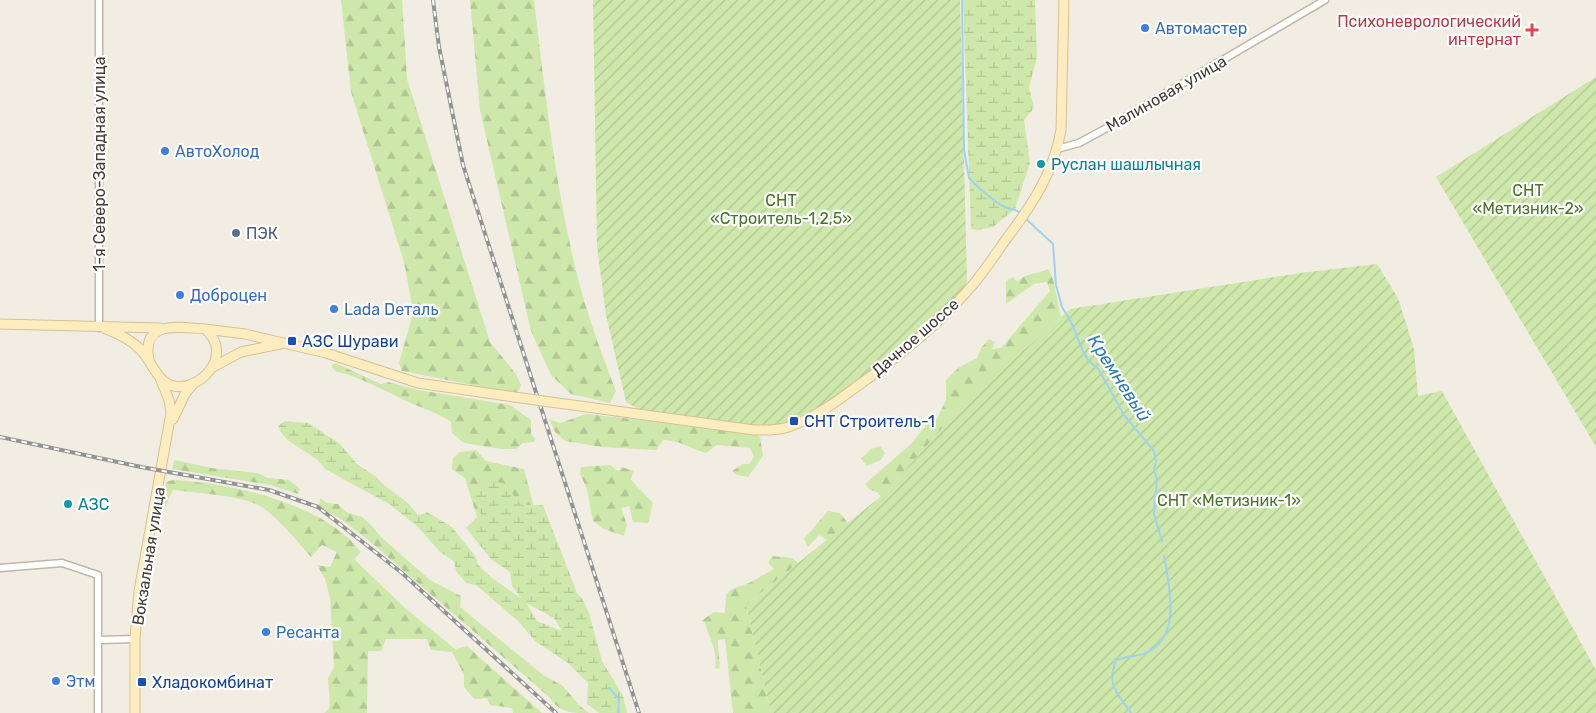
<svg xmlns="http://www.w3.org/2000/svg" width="1596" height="713" font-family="Rubik,sans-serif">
<defs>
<pattern id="forest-firs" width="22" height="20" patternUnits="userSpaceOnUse" patternTransform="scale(1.25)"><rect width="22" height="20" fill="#cee7ab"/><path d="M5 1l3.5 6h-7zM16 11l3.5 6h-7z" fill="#b2c794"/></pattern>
<pattern id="wetland-marsh" width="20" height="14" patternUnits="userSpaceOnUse" patternTransform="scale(1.25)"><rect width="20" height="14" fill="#cee7ab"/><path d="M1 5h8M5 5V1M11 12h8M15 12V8" fill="none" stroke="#b2c794"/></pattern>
<pattern id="garden-furrows" width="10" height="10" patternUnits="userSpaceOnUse" patternTransform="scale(1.25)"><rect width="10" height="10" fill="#cee7ab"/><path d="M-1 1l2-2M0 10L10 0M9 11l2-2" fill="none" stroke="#b2c794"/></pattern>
</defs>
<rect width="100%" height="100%" fill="#f2ede3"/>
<!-- forest -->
<path fill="url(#forest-firs)" d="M341 0H402L407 79 490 342 516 374 521 385 517 394 402 371 399 363 412 317 411 299 404 262 351 92Z
M470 0H534C544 83 553 168 571 249 581 298 598 345 616 391L610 403 571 394 551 375 531 331 480 110Z
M1048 269 1053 279 1061 317 961 407 885 493 881 497 877 492 870 490 865 484 912 443 927 424 937 419 946 400V380L958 368 977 358 981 348 989 339 995 342 992 349 1001 348 1050 291 1047 282 1034 284 1006 304V281L1013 277 1017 282C1026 272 1037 275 1048 269Z
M335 363 381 384 388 382 418 390 510 405 531 420V434L535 438 534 442 523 443 516 449H501L464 443 452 433 451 422C440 414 428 410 415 405 388 393 364 378 335 371L331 366Z
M586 414 754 432 760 437 763 456 748 477 737 475 732 471 743 464H749L754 457 750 448 717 445 706 453C688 448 683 441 663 440L656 450 602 447 565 441 555 432 549 419 560 423Z
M880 446 885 453 881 460 867 466 861 459 871 449Z
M476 450 486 461 524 469 538 523 472 524 466 528 477 517 465 478 452 469 453 458 460 452Z
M175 460 211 468 257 473 268 478 289 480 300 489 298 494 270 485 172 469Z
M610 465 618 471 622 467 633 471 631 480 653 503 648 523 633 522 629 506 621 508 627 525 624 536 604 529 593 521 587 489 580 474 581 467Z
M173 480C231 483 324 503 361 552L354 559 405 608 455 649 467 646 542 713H513L512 708 490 705 487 698 474 699 464 687V674L452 652 431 650 427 639H386L381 651H368L367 713H324L330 707 328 678 334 667 330 598 325 579 317 565 330 567 337 552 322 545 311 557C298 542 274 513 258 505 238 495 196 493 173 490L165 507 166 482Z
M320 498 327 503 338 504 346 512 362 517 370 524 381 537 430 580 461 596 460 607 543 675 563 686 579 705 589 713C568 713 561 713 548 696L367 539 338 517 319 508Z
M828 511 840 513 848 523 827 540 819 535 808 547 804 539Z
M772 556 792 558 798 563 746 605 771 713H733L725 639 718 640C717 650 721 659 719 669L715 668C718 651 710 640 705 623L701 621 714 612 725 613 726 595 732 589 749 583 774 569 768 563Z"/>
<!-- wetland -->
<path fill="url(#wetland-marsh)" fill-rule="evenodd" d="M963 0H1035L1037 57 1029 87 1034 108 1024 120 1030 163 1015 209 993 227 979 230 971 229Z
M285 421 308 423 339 443 357 464 375 476 384 485 408 503 418 515 427 512 452 527 475 556 479 566 492 578 522 599 512 586 510 572 491 559 466 528 482 517 475 497 479 489 492 481 507 484 515 498 522 505H543L577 593 583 600 589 613 602 661 623 696 627 713H599L587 704 588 683 568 663 535 641 519 622 476 585 466 583 456 571 454 561 440 552 417 526 389 504 325 469C315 451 286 448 278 426ZM526 603 554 618 562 631 537 621Z"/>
<!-- garden -->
<path fill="url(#garden-furrows)" d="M593 0H960L967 281 960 294 909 345 830 404 792 422 759 428 640 410 626 402 606 315 597 246Z
M1596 77V447L1436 177Z
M1377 264 1398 298 1414 349 1418 396 1442 391 1596 670V713H771L746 605 885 493 961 407 1070 309 1300 273Z"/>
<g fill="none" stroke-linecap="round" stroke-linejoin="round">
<!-- stream -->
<path stroke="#9ed2f0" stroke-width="2" d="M962 0 964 150 969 178C975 185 997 204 1005 207 1011 210 1015 208 1020 213
M1025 218 1053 244 1056 285 1062 307 1071 322 1083 351 1088 360 1099 370 1124 415 1154 451 1156 461 1154 470 1157 479 1154 514 1162 541
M609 688 619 699 618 713
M1131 713C1118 693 1106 687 1116 660 1126 656 1140 657 1150 651 1181 633 1169 585 1164 556"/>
<defs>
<path id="street" d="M1057 149 1079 143 1103 130 1325 0
M99 328V0
M0 568 62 563 98 575V713
M99 640 135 639"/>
<path id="secondary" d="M0 324 160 328
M104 328C117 333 130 339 140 349 151 360 156 379 170 385 198 395 236 355 205 329 178 327 141 320 149 360
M205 329 245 334 326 353 418 383 514 397
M213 367 241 352 280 344
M558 403 754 430C765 430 777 431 788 427 815 418 837 401 859 385 901 355 943 321 976 281 987 267 997 252 1007 238 1032 205 1054 172 1061 130L1064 0
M173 419 185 394 193 384
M135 713V639L139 591 171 413 169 400 160 378"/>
</defs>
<!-- street casing -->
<use href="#street" stroke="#c0b7a9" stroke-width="9"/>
<!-- secondary casing -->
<use href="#secondary" stroke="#d5c194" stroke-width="11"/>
<!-- street -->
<use href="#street" stroke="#fff" stroke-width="6"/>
<!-- secondary -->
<use href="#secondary" stroke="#ffedc0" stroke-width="9"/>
<defs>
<path id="rail" d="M433 0 439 47 463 165 639 713
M0 437 141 467 269 490 318 507 402 573 556 713"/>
</defs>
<!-- rail casing -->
<use href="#rail" stroke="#939393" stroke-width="4"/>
<!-- rail -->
<use href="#rail" stroke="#fff" stroke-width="2" stroke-dasharray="5.5" stroke-linecap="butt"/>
<defs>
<path id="secondary-bridge" d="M514 397 558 403"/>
</defs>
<!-- secondary-bridge casing -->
<use href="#secondary-bridge" stroke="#d5c194" stroke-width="11" stroke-linecap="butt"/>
<!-- secondary-bridge -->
<use href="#secondary-bridge" stroke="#ffedc0" stroke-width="9"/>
</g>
<!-- markers -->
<g fill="#3f7fe0" stroke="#fff" stroke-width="2">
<circle cx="1145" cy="28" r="5"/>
<circle cx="165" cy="151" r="5"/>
<circle cx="180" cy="295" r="5"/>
<circle cx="334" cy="309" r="5"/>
<circle cx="266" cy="632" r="5"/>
<circle cx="56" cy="681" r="5"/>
</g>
<path fill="#e0444e" stroke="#fff" stroke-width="2" d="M1529.5 22.5h5v5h5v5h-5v5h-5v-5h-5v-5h5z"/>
<g fill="#0f9aa8" stroke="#fff" stroke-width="2">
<circle cx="1041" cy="164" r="5"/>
<circle cx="68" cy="504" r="5"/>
</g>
<circle fill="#5c6f8a" stroke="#fff" stroke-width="2" cx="236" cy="233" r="5"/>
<g fill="#1a4fb4" stroke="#fff" stroke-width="2">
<rect x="287" y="336" width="10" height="10" rx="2.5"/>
<rect x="789" y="416" width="10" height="10" rx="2.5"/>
<rect x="137" y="677" width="10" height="10" rx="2.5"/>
</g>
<g text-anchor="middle" stroke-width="4.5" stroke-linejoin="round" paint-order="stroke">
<!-- health labels -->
<g font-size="16" fill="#be3a42" stroke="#fff" text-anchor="end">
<text x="1521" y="27">Психоневрологический<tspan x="1521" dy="18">интернат</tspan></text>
</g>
<!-- shop labels -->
<g font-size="16" fill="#366cbe" stroke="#fff" text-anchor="start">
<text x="1155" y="34">Автомастер</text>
<text x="175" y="157">АвтоХолод</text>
<text x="190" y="301">Доброцен</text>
<text x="344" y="315">Lada Dеталь</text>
<text x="276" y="638">Ресанта</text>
<text x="66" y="687">Этм</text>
</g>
<!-- street labels -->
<g font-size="16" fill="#433c33" stroke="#fff">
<text transform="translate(1166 93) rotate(-30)" y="6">Малиновая улица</text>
<text transform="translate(99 164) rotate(-90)" y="6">1-я Северо-Западная улица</text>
<text transform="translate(915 337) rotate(-41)" y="6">Дачное шоссе</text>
<text transform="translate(148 556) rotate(-81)" y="6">Вокзальная улица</text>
</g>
<!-- culture labels -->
<g font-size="16" fill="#0d838f" stroke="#fff" text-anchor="start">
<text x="1051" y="170">Руслан шашлычная</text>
<text x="78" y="510">АЗС</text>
</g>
<!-- park labels -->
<g font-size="16" fill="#487527" stroke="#fff">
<text x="1528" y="196">СНТ<tspan x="1528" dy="18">«Метизник-2»</tspan></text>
<text x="781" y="206">СНТ<tspan x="781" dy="18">«Строитель-1,2,5»</tspan></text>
<text x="1229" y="506">СНТ «Метизник-1»</text>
</g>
<!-- service labels -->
<g font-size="16" fill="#4e5e75" stroke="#fff" text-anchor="start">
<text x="246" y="239">ПЭК</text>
</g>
<!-- transit labels -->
<g font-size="16" fill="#164399" stroke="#fff" text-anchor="start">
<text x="302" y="347">АЗС Шурави</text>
<text x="804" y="427">СНТ Строитель-1</text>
<text x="152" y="688">Хладокомбинат</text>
</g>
<!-- water labels -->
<g font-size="18" font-style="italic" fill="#2d7daf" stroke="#fff">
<text transform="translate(1119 378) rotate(57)" y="6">Кремневый</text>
</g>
</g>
</svg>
